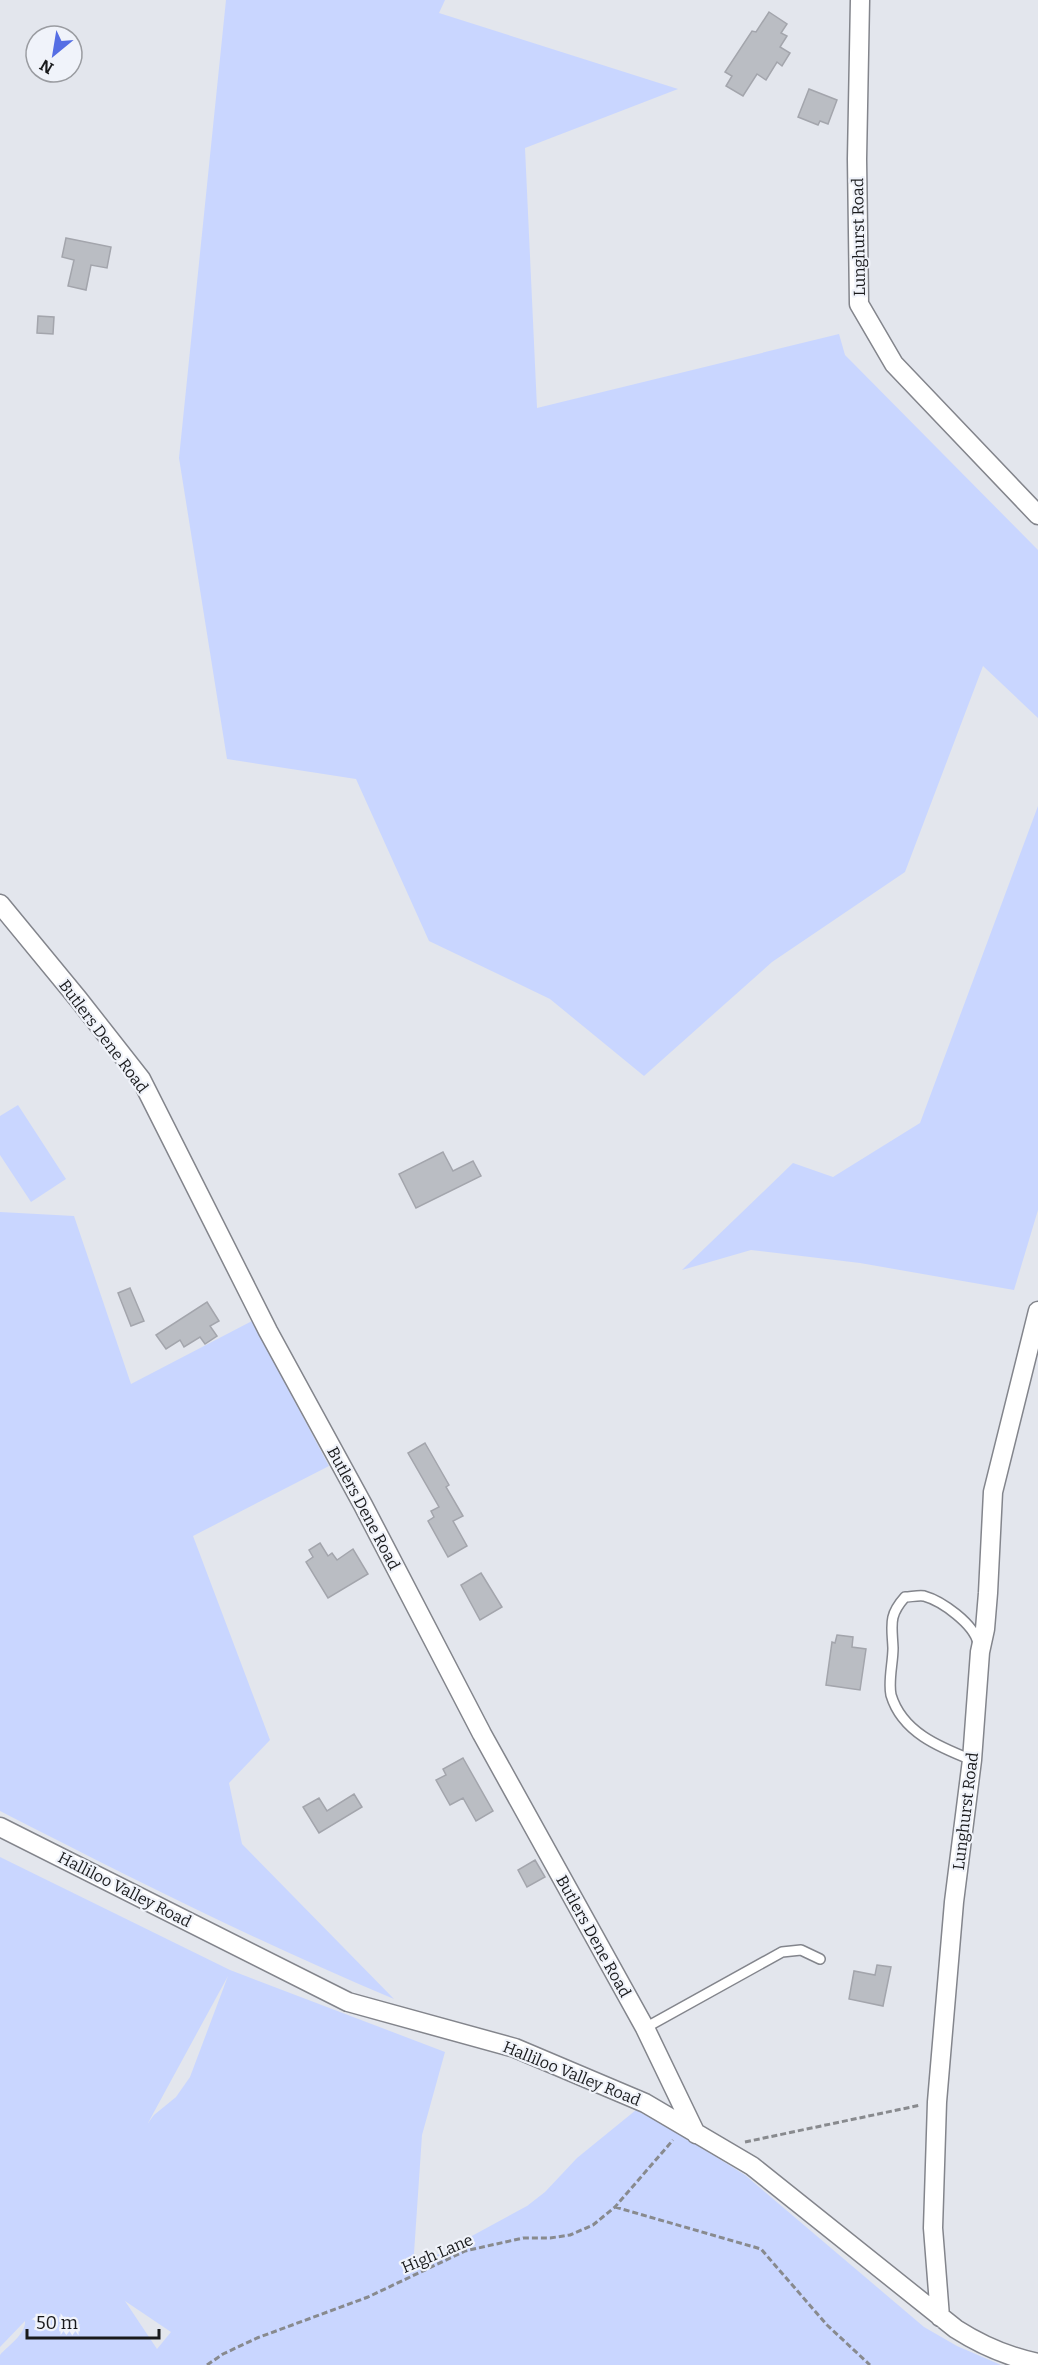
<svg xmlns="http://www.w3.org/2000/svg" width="1038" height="2365" font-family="Bitter,serif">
<rect width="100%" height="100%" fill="#e3e6ed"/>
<!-- green -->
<path fill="#c9d6ff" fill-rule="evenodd" d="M226 0H445L439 13 678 89 525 148 537 408 839 334 845 355 1038 550V718L983 666 905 872 772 962 644 1076 550 999 429 941 356 779 227 759 179 458Z
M1038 806V1210L1014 1290 860 1263 751 1250 682 1270 793 1163 833 1177 920 1123Z
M18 1105 66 1179 31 1202 0 1155V1116Z
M0 1212 74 1216 131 1384 252 1321 329 1466 193 1536 270 1740 229 1783 242 1844 394 1999C260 1943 129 1877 0 1811Z
M0 1857 230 1970 445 2052 422 2135 413 2268 527 2206 545 2192 577 2158 636 2110 679 2134 745 2175 924 2327 957 2346 1001 2365H0V2355C9 2345 26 2334 25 2321L0 2347ZM228 1976 190 2077 176 2097 154 2115 148 2123ZM125 2301 171 2332 157 2349Z"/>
<!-- building -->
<path fill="#babdc3" stroke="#a3a5ac" stroke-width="1.5" d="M769 12 787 24 781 33 787 36 780 47 790 53 782 66 777 62 766 80 757 74 743 96 726 86 732 76 725 72 752 31 756 32Z
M809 89 837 100 828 124 820 121 818 125 798 117Z
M66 238 111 247 107 268 91 265 86 290 68 286 74 260 62 257Z
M38 316 54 317 53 334 37 333Z
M443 1152 453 1171 473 1161 481 1176 416 1208 399 1174Z
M130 1288 144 1321 131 1326 118 1293Z
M207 1302 219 1321 210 1326 217 1336 205 1344 200 1337 184 1347 180 1340 166 1349 156 1335Z
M425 1443 449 1485 446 1487 463 1516 453 1521 467 1546 448 1557 428 1521 434 1517 431 1511 439 1507 408 1453Z
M320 1543 328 1556 332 1553 337 1560 353 1549 368 1574 328 1598 306 1562 313 1557 309 1550Z
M481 1573 502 1607 480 1620 461 1585Z
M837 1635 853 1637 852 1647 866 1649 860 1690 826 1685 832 1642 835 1643Z
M463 1758 493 1811 476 1821 463 1798 450 1805 436 1780 446 1775 443 1769Z
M354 1794 362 1807 319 1833 303 1807 319 1798 327 1811Z
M535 1860 545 1877 527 1887 518 1870Z
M877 1965 891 1967 883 2006 849 1999 854 1971 875 1975Z"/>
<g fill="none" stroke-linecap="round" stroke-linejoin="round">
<defs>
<path id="service" d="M972 1760C939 1747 902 1732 891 1695 888 1681 893 1663 893 1648 892 1625 888 1616 905 1597 910 1597 919 1595 924 1596 942 1601 974 1624 978 1643
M645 2028 782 1952 801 1950 820 1959"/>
<path id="minor" d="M860 0 857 159 859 304 894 364 1038 515
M0 904 79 1000 141 1079 268 1331 363 1505 482 1734 645 2028 696 2134
M0 1827 348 2002 515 2048 645 2103 752 2166 956 2329C981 2345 1009 2357 1038 2363
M940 2317 933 2228 937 2102 954 1902 972 1760 980 1652 985 1629 988 1593 993 1492 1038 1311"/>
</defs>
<!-- service casing -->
<use href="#service" stroke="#83858c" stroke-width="12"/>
<!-- minor casing -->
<use href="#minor" stroke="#83858c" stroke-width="21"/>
<!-- path -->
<path stroke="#888a8e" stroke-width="3" stroke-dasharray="6 3" stroke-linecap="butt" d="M745 2142 921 2105
M615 2207 761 2249 827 2325 870 2365
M207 2365 223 2354 257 2338 368 2297 465 2251 523 2238H550L570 2235 593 2225 615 2207 673 2140"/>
<!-- service -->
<use href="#service" stroke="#fff" stroke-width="9"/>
<!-- minor -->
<use href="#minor" stroke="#fff" stroke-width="18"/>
</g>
<g text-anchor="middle" stroke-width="4.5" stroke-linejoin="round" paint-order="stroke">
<!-- street labels -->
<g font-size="16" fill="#191a1c" stroke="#f0f3fa">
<text transform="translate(858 237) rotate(-91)" y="6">Lunghurst Road</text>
<text transform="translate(104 1036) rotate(53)" y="6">Butlers Dene Road</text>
<text transform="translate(364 1508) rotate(62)" y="6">Butlers Dene Road</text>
<text transform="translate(965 1811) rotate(-83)" y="6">Lunghurst Road</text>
<text transform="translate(125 1889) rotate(27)" y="6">Halliloo Valley Road</text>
<text transform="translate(594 1936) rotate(61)" y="6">Butlers Dene Road</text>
<text transform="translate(572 2073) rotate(22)" y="6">Halliloo Valley Road</text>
<text transform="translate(437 2253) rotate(-23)" y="6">High Lane</text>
</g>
</g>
<!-- north arrow -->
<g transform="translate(54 54) rotate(210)"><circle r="28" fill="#f0f3fa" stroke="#9a9ca1" stroke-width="1.5"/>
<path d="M0-4.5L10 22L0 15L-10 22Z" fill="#556ee4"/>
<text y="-9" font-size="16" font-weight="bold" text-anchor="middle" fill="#191a1c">N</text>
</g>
<!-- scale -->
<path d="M27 2329v9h132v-9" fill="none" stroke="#191a1c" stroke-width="3"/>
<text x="36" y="2329" font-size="18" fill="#191a1c" stroke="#f0f3fa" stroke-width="4.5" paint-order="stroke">50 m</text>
</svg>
